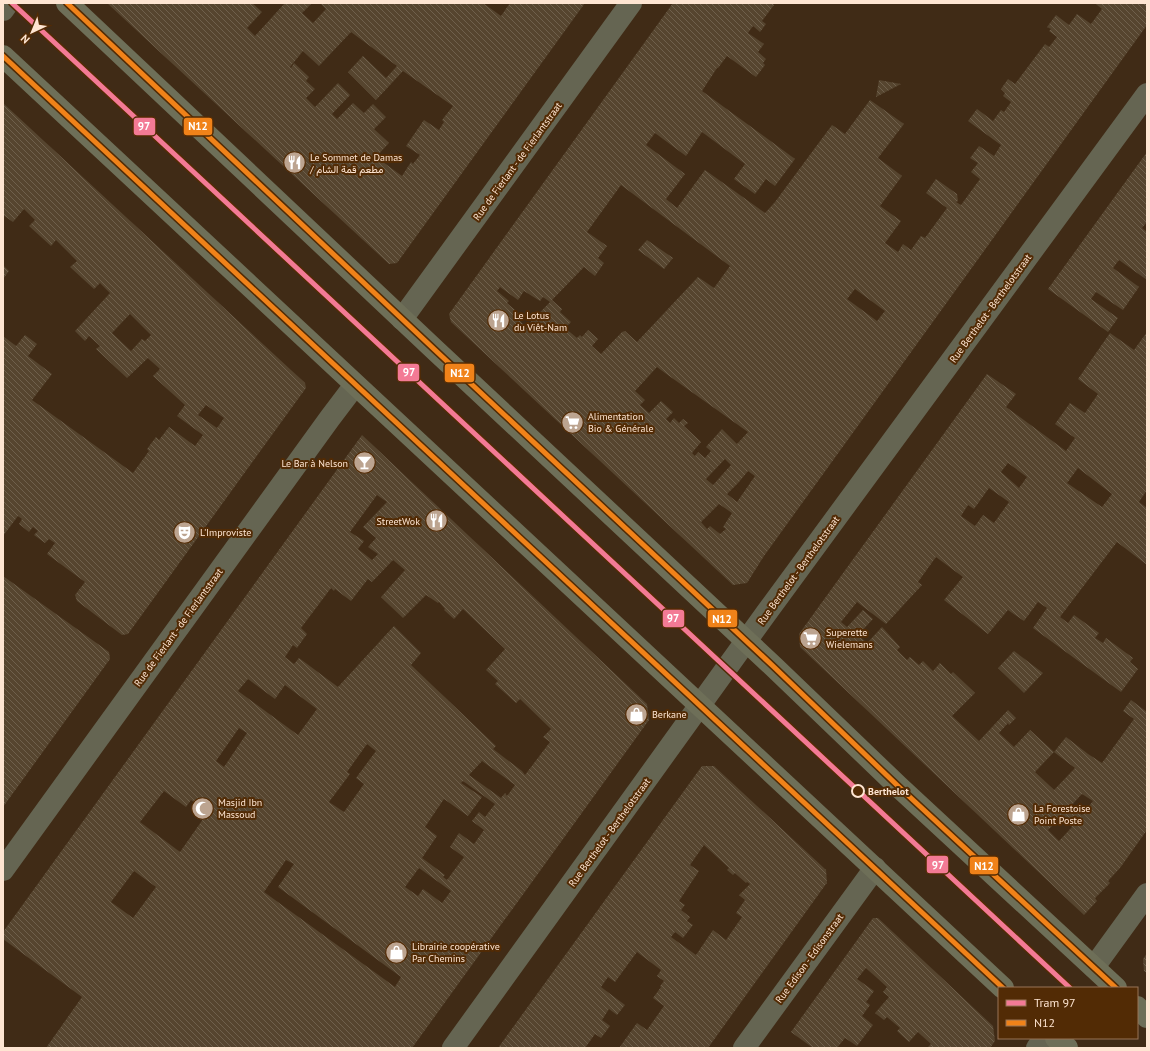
<svg xmlns="http://www.w3.org/2000/svg" width="1150" height="1051" font-family="'PT Sans',Vazirmatn,sans-serif">
<defs>
<pattern id="building-back-hatch" width="6" height="6" patternUnits="userSpaceOnUse"><rect width="6" height="6" fill="#56452f"/><path d="M-1 5l2 2M0 0l6 6M5-1l2 2" fill="none" stroke="#6f604c"/></pattern>
</defs>
<rect width="100%" height="100%" fill="#402b16"/>
<!-- building -->
<path fill="url(#building-back-hatch)" fill-rule="evenodd" d="M107 3H252L262 12 247 28 255 36 285 3H312L302 13 313 23 326 9 320 3H483L501 16 510 3H585L397 263 389 264ZM351 32 397 66 386 78 363 56 348 72 376 100 403 71 453 106 442 120 444 122 439 130 424 120 406 146 420 155 413 164 411 162 402 176 376 157 389 143 374 129 386 117 373 104 364 113 353 103 337 119 332 114 350 95 338 83 315 107 306 98 315 89 306 81 309 77 294 63 291 68 290 67 303 51 319 66Z
M673 3H772L774 5 762 21 766 24 760 32 753 26 748 33 764 44 758 52 766 59 763 63 765 65 756 77 727 56 718 68H717L702 91 795 159 775 186 766 179 755 194 734 179 745 164 702 132 686 156 655 133 646 145 685 174 666 199 677 208 705 170 765 213 775 202 832 125 845 134 870 100 904 124 878 158 902 176 880 206 901 221 885 243 898 252 903 244 911 250 921 236 925 238 947 208 926 193 936 179 957 194 958 201 956 202 961 205 980 179 971 172 978 163 970 158 979 146 994 156 1001 145 968 121 977 109 993 121 1001 110 1004 112 1011 102 1003 96 1005 93 1001 89 1008 79 1015 84 1045 44 1049 47 1057 37 1049 31 1051 29 1047 27 1056 15 1069 25 1077 14 1091 24 1102 9 1095 3H1147V25L764 556 747 583 733 585 451 322 449 314ZM621 185 730 266 714 288 698 277 637 342 625 331 622 332 601 354 592 346 598 339 588 330 582 337 580 335 577 338 565 328 571 322 560 312 562 309 552 300 584 267 595 276 604 263 598 258 607 246 587 232ZM500 287 518 300 524 291 540 301 543 297 550 302 526 327 519 320 523 317 507 303 509 301 497 291ZM855 289 885 311 877 321 847 299ZM657 367 665 373 748 432 737 444 722 429 706 447 711 451 705 458 698 452 695 456 692 453 701 442 684 426 688 423 683 419 679 423 674 418 670 423 666 419 673 412 661 401 649 413 640 405 645 400 635 391ZM725 459 731 465 713 485 706 479ZM748 471 755 476 737 502 727 494 739 482ZM719 504 732 513 723 527 726 529 720 534 710 526 707 529 701 522Z
M879 80 901 84 876 97Z
M3 103 305 383 306 388 128 634 122 635 77 601 75 595 85 582 47 554 55 543 49 539 45 543 34 535 38 531 33 527 29 532 19 524 22 519 18 516 3 536V336L16 346 25 335 37 344 28 356 52 374 32 400 133 473 149 451 147 449 156 437 159 440 169 427 195 446 203 435 177 416 185 405 153 376 160 369 148 358 127 378 96 349 100 346 89 336 85 341 75 331 110 293 100 283 94 289 70 267 77 261 56 240 51 246 29 226 35 220 24 209 13 222 3 215ZM130 314 151 335 145 341 142 339 131 351 112 333ZM206 405 224 418 217 428 198 415Z
M1147 152V222L1142 228 1147 232V280L1119 260 1113 268 1139 287 1123 310 1096 292 1091 299 1118 318 1108 332 1048 289Z
M647 240 673 258 664 269 638 250Z
M3 265 9 271 3 279Z
M1147 332V490L1139 502 1147 508V565L1117 542 1060 617 1068 623 1074 615 1099 633 1095 638 1103 643 1106 638 1133 658 1130 662 1138 669 1121 692 1033 628 1047 608 1038 602 1024 621 1008 610 988 634 944 600 963 577 936 557 918 582 922 585 886 624 857 602 841 622 847 627 863 610 873 619 858 635 867 643 882 627 900 647 897 650 907 660 910 657 919 665 923 661 933 671 940 663 951 674 953 672 975 693 952 716 979 741 1008 710 1016 718 1009 725 1008 723 999 733 1014 747 1030 730 1054 752 1035 772 1054 790 1075 768 1054 752 1066 737 1088 754 1102 763 1134 719 1123 711 1131 700 1147 712V830L1120 868 1108 881 1110 883 1095 898 1097 901 1084 915 800 647 799 634 987 374 1016 394 1006 407 1066 451 1075 438 1055 424 1070 403 1085 413 1098 394 1078 379 1110 333 1134 350ZM1008 463 1027 477 1019 488 1001 472ZM1078 468 1112 494 1102 507 1067 483ZM989 488 1009 502 994 523 983 515 975 526 961 516 968 505 974 509ZM1082 794 1093 801 1082 815 1070 807ZM1061 817 1072 827 1059 841 1048 830Z
M362 435 647 704 649 720 412 1048H46L82 997 3 939V932ZM377 495 387 502 363 527 376 538 368 547 378 554 372 560 358 549 364 541 350 532ZM393 560 405 570 381 597 403 618 426 595 438 603 439 602 445 609 444 610 454 619 463 609 505 649 486 670 498 681 495 684 516 703 520 699 551 729 543 737 550 742 525 775 522 771 493 749 496 746 411 665 421 653 394 626 338 687 299 658 294 664 285 657 293 645 297 648 307 634 301 628 331 588 334 591 335 589 351 601 368 579 372 582ZM248 679 275 699 285 685 317 709 298 735 238 691ZM239 728 247 733 224 767 216 761ZM367 744 376 751 356 778 364 784 344 812 329 802 350 774 347 772ZM482 761 515 785 507 796 505 793 501 798 469 775ZM463 781 495 804 485 817 479 812 472 821 484 830 474 844 459 833 450 847 464 857 447 880 443 877 445 875 422 858 437 836 425 827 444 799 468 816 482 797 461 783ZM164 791 186 807 191 800 208 812 180 852 140 822ZM286 860 294 864 278 887 401 977 395 987 264 892ZM419 868 451 891 442 903 423 889 418 896 405 887ZM134 871 156 887 133 918 111 902Z
M3 576 109 652 110 659 3 807Z
M1014 651 1043 673 1024 693 998 668Z
M702 766H714L825 869H826L827 884H826L708 1048H619L637 1023 647 1030 664 1006 653 998 661 987 660 986 664 981 657 976 661 970 637 952 615 982 608 977 601 987 625 1005 617 1015 609 1009 602 1020 610 1026 601 1038 595 1034 585 1048H498ZM704 845 729 868 727 870 733 875 735 873 746 883 747 882 750 884 739 895 745 900 736 913 742 917 726 940 713 930 696 955 671 937 675 932 683 938 693 925 687 921 690 917 681 910 685 905 679 901 699 871 690 865Z
M873 918H878L993 1026 995 1041 990 1048H927L931 1044 918 1032 909 1042 897 1031 900 1028 887 1017 884 1020 875 1013 889 997 883 992 887 987 866 968 857 979 874 991 866 1002 870 1005 862 1016 873 1025 857 1046 845 1038 837 1048H813L791 1032Z
M1147 953V973L1144 971 1143 959Z"/>
<g fill="none" stroke-linecap="round" stroke-linejoin="round">
<!-- minor -->
<path stroke="#656552" stroke-width="22" d="M3 10 8 3
M402 319 631 3
M3 870 330 418 355 385
M1094 967 1147 894
M453 1048 767 612 1147 94
M744 1048 875 868
M1037 1048 1044 1038"/>
<!-- secondary -->
<path stroke="#6e6f58" stroke-width="22" d="M67 3 435 350 774 667 899 787 1116 988
M3 56 1003 988
M1137 1007 1147 1017
M1056 1038 1067 1048"/>
<defs>
<path id="bus-1" d="M67 3 435 350 774 667 899 787 1116 988
M3 56 1003 988"/>
</defs>
<!-- bus-1 casing -->
<use href="#bus-1" stroke="#522b05" stroke-width="8"/>
<!-- bus-1 -->
<use href="#bus-1" stroke="#f08219" stroke-width="5"/>
<defs>
<path id="tram-1" d="M12 3 1070 988"/>
</defs>
<!-- tram-1 casing -->
<use href="#tram-1" stroke="#522b05" stroke-width="8"/>
<!-- tram-1 -->
<use href="#tram-1" stroke="#f37a95" stroke-width="5"/>
</g>
<!-- icons -->
<defs>
<symbol id="restaurant-disc" viewBox="-11 -11 22 22"><circle r="9.5" fill="#bca490" stroke="#522b05"/><path d="M-5-6h1v4h1v-4h1v4h1v-4h1v5L-1.5 .5V6h-2V.5L-5-1ZM5-6V6H3V1.5H1.5Q1.5-4 5-6Z" fill="#fff"/></symbol>
<symbol id="supermarket-disc" viewBox="-11 -11 22 22"><circle r="9.5" fill="#bca490" stroke="#522b05"/><path d="M-6-5.5h2.5l.6 2H6L4.5 2H-2.5L-4.4-4H-6ZM-1.5 3.2a1.3 1.3 0 1 0 .1 0ZM3 3.2a1.3 1.3 0 1 0 .1 0Z" fill="#fff"/></symbol>
<symbol id="bar-disc" viewBox="-11 -11 22 22"><circle r="9.5" fill="#bca490" stroke="#522b05"/><path d="M-6-5H6L.8 .8V4.5H3.5V6h-7V4.5H-.8V.8Z" fill="#fff"/></symbol>
<symbol id="theatre-disc" viewBox="-11 -11 22 22"><circle r="9.5" fill="#bca490" stroke="#522b05"/><path d="M-5-5.5Q0-4 5-5.5V0Q5 5 0 6Q-5 5-5 0ZM-3.3-2.5H-1v1.5H-3.3ZM1-2.5H3.3v1.5H1ZM-2.8 1Q0 5.5 2.8 1Z" fill="#fff"/></symbol>
<symbol id="shop-disc" viewBox="-11 -11 22 22"><circle r="9.5" fill="#bca490" stroke="#522b05"/><path d="M-5-2.5h2.3a2.7 3.5 0 0 1 5.4 0H5L5.5 6h-11ZM-1.5-2.5h3a1.5 2.3 0 0 0-3 0Z" fill="#fff"/></symbol>
<symbol id="mosque-disc" viewBox="-11 -11 22 22"><circle r="9.5" fill="#bca490" stroke="#522b05"/><path d="M3.5-4.9A6 6 0 1 0 3.5 4.9A5 5 0 1 1 3.5-4.9Z" fill="#fff"/></symbol>
</defs>
<g fill-rule="evenodd">
<use href="#restaurant-disc" x="282" y="150" width="25" height="25"/>
<use href="#restaurant-disc" x="486" y="308" width="25" height="25"/>
<use href="#supermarket-disc" x="560" y="410" width="25" height="25"/>
<use href="#bar-disc" x="352" y="450" width="25" height="25"/>
<use href="#restaurant-disc" x="424" y="508" width="25" height="25"/>
<use href="#theatre-disc" x="172" y="520" width="25" height="25"/>
<use href="#supermarket-disc" x="798" y="626" width="25" height="25"/>
<use href="#shop-disc" x="624" y="702" width="25" height="25"/>
<use href="#mosque-disc" x="190" y="796" width="25" height="25"/>
<use href="#shop-disc" x="1006" y="802" width="25" height="25"/>
<use href="#shop-disc" x="384" y="940" width="25" height="25"/>
</g>
<!-- markers -->
<circle fill="#522b05" stroke="#fee5d2" stroke-width="2" cx="858" cy="791" r="6"/>
<g text-anchor="middle" stroke-width="4" stroke-linejoin="round" paint-order="stroke">
<!-- poi labels -->
<g font-size="10" fill="#fee5d2" stroke="#522b05" text-anchor="start">
<text x="310" y="161">Le Sommet de Damas<tspan x="310" dy="12">/ مطعم قمة الشام</tspan></text>
<text x="514" y="319">Le Lotus<tspan x="514" dy="12">du Viêt-Nam</tspan></text>
<text x="588" y="420">Alimentation<tspan x="588" dy="12">Bio &amp; Générale</tspan></text>
<text x="348" y="467" text-anchor="end">Le Bar à Nelson</text>
<text x="420" y="525" text-anchor="end">StreetWok</text>
<text x="200" y="536">L'Improviste</text>
<text x="826" y="636">Superette<tspan x="826" dy="12">Wielemans</tspan></text>
<text x="652" y="718">Berkane</text>
<text x="218" y="806">Masjid Ibn<tspan x="218" dy="12">Massoud</tspan></text>
<text x="1034" y="812">La Forestoise<tspan x="1034" dy="12">Point Poste</tspan></text>
<text x="412" y="950">Librairie coopérative<tspan x="412" dy="12">Par Chemins</tspan></text>
</g>
<!-- street labels -->
<g font-size="10" fill="#fee5d2" stroke="#522b05">
<text transform="translate(517 161) rotate(-54)" y="4">Rue de Fierlant - de Fierlantstraat</text>
<text transform="translate(990 308) rotate(-54)" y="4">Rue Berthelot - Berthelotstraat</text>
<text transform="translate(798 570) rotate(-54)" y="4">Rue Berthelot - Berthelotstraat</text>
<text transform="translate(178 627) rotate(-54)" y="4">Rue de Fierlant - de Fierlantstraat</text>
<text transform="translate(609 832) rotate(-54)" y="4">Rue Berthelot - Berthelotstraat</text>
<text transform="translate(809 958) rotate(-54)" y="4">Rue Edison - Edisonstraat</text>
</g>
<!-- stop labels -->
<g font-size="10" font-weight="bold" fill="#fee5d2" stroke="#522b05" text-anchor="start">
<text x="868" y="795">Berthelot</text>
</g>
</g>
<g stroke="#522b05" stroke-width="1.5">
<rect x="133" y="117" width="23" height="19" rx="4" fill="#f37a95"/>
<rect x="183" y="117" width="30" height="19" rx="4" fill="#f08219"/>
<rect x="397" y="363" width="23" height="19" rx="4" fill="#f37a95"/>
<rect x="444" y="363" width="31" height="20" rx="4" fill="#f08219"/>
<rect x="662" y="609" width="23" height="19" rx="4" fill="#f37a95"/>
<rect x="707" y="609" width="31" height="19" rx="4" fill="#f08219"/>
<rect x="926" y="855" width="23" height="19" rx="4" fill="#f37a95"/>
<rect x="969" y="856" width="30" height="19" rx="4" fill="#f08219"/>
</g>
<g font-size="11" text-anchor="middle" font-weight="bold" fill="#fff">
<text x="144" y="130">97</text>
<text x="198" y="130">N12</text>
<text x="409" y="376">97</text>
<text x="460" y="377">N12</text>
<text x="673" y="622">97</text>
<text x="722" y="623">N12</text>
<text x="938" y="869">97</text>
<text x="984" y="870">N12</text>
</g>
<!-- border -->
<rect width="1150" height="1051" fill="none" stroke="#fee5d2" stroke-width="8"/>
<!-- legend -->
<rect x="998" y="987" width="140" height="52" fill="#522b05" stroke="#977557"/>
<rect x="1006" y="1000" width="20" height="6" fill="#f37a95" stroke="#977557"/>
<text x="1034" y="1007" font-size="12" fill="#fee5d2">Tram 97</text>
<rect x="1006" y="1020" width="20" height="6" fill="#f08219" stroke="#977557"/>
<text x="1034" y="1027" font-size="12" fill="#fee5d2">N12</text>
<!-- north arrow -->
<g transform="translate(32 32) rotate(224)" stroke="#522b05" stroke-width="3" paint-order="stroke">
<path d="M0-3L7 15L0 10L-7 15Z" fill="#fee5d2"/>
<text y="-6" font-size="11" font-weight="bold" text-anchor="middle" fill="#fee5d2">N</text>
</g>
</svg>
